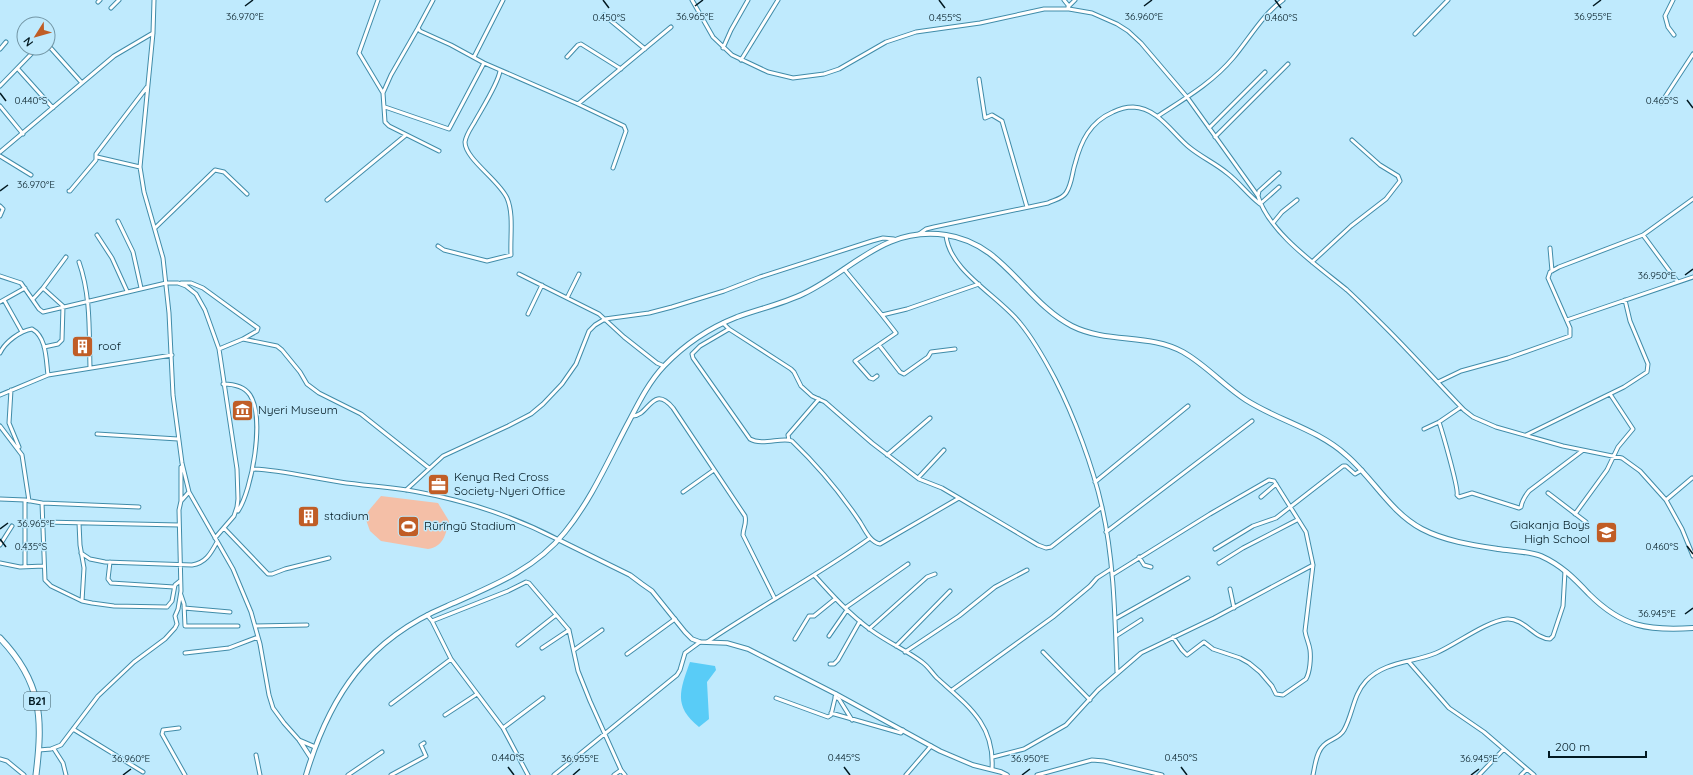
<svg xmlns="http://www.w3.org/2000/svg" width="1693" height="775" font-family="Quicksand,sans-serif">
<rect width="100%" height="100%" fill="#bfeafd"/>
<!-- green -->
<path fill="#f4bfa7" d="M381 496 438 503 449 521C446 534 443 547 428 549L381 541 370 531 365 517 370 509Z"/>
<!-- water -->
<path fill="#59ccf7" d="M690 662 715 666 716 670 707 682 709 719 699 727C673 706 680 690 690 662Z"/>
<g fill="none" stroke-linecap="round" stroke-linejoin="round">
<defs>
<path id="minor" d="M154 0 153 33 140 167 144 192 163 258 169 313 173 395 182 463 189 492 233 569 251 612 260 644 269 695 273 708 284 723 300 741
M378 0 359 53 383 93 385 122 389 126 439 151
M433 0 418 28 420 31 451 45 484 63 578 104 624 126 626 131 613 168
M692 0 713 37 732 55 768 72 793 78 824 74 839 69 886 42 916 32 980 23 1044 9H1069L1092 13 1117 24 1128 31 1141 43 1187 97 1258 196C1269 233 1318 266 1347 290 1360 302 1373 315 1386 328 1413 355 1438 383 1464 410L1473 417 1496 427 1563 446 1622 458 1640 471 1666 500 1682 529 1693 556
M1064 0 1068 5 1069 9
M1673 0 1665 16 1668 27 1674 35
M98 2 100 0
M1068 7 1075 0
M111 8 119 0
M604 15 645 49
M1415 34 1448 0
M48 45 82 83
M723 48 731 30 748 0
M0 49 6 42
M474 57 503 0
M567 57 578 45 581 44 621 69
M741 60 778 0
M18 69 53 108
M979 79 985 118 992 115 1002 121 1027 207
M0 86 37 48
M383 93 391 75 418 28
M1661 103 1693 54
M578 104 671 27
M0 106 23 134
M385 107 449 129 484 63
M1158 116C1184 99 1212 83 1233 58 1249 39 1263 14 1283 0
M1209 128 1265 72
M1215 137 1288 64
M0 152 114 56 153 33
M0 156 31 175
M97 157 140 167
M69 191H70L96 160V154L147 87
M1258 196 1259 191 1279 173
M327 200 406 135
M0 206 3 209 0 216
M118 221 133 252 141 288
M1273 223 1282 212 1297 200
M155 228 215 170 224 172 247 194
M919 234 926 229 934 227 1048 203C1054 200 1062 199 1066 193 1072 184 1072 173 1075 164 1081 141 1090 122 1113 112 1119 109 1126 107 1133 107 1158 108 1172 133 1189 147 1201 157 1215 163 1227 173 1239 182 1248 195 1260 204L1279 187
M97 235 112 258 127 291
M946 235C949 271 999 296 1020 323 1034 340 1045 360 1055 379 1074 416 1093 467 1102 507 1114 560 1115 617 1117 672
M1643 235 1677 281
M438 246 444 250 487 261 511 255C510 237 514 214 507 198 499 180 465 159 465 142 466 135 471 128 474 123 481 110 498 84 500 71
M1550 248 1552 271
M79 262C91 296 89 332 90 368
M1312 262 1351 226 1386 199 1400 181 1398 176 1380 165 1352 140
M844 269 882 315 907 309 979 284
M519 274 599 314 624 337 657 363 664 366
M0 276 21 283 39 309 43 312 166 283H178L186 286 196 294 205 310 219 349 237 469 238 499 237 507 234 516 215 538
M181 283H191L203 288 258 328 257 331 243 339
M43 288 63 306 62 340 58 344 44 347
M567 298 579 274
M33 299 43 288 66 257
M4 300 22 332
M0 302 25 288
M528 314 542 285
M1567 320 1693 277
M723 323 729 329 791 369 794 372 801 386 812 396 825 402 872 443 919 479 942 488 959 498 1038 545 1046 548 1051 547 1102 507
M729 329 700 346 692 354 693 358 750 439C762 446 782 437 792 441 818 466 840 492 860 522 865 530 870 542 880 544L959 498
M879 345 900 372 904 374 928 357 931 352 955 349
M219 349 243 339 277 346 282 350 300 372 307 384 319 393 361 414 429 468
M0 353C5 342 20 331 32 329 47 337 46 361 48 375
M877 376 873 379 870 378 855 361 896 333 882 315
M1438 382 1461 371 1508 358 1570 336V328L1548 278 1550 272 1559 267 1643 235 1693 199
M223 384C234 384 244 386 250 395 265 418 252 490 238 511
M11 390 9 423 19 447
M0 395 48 375 172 355
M632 416C649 417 652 383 673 408L745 516C747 524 743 528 743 535L775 599
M1439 422C1442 431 1459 489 1457 495L1459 497 1472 493 1519 508 1521 507C1522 500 1525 496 1529 491L1582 451
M0 426 22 455 29 501
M1424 429 1439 422 1461 407
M97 434 178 439
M1526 435 1624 387 1647 372 1648 364 1630 321 1625 300
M789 440 788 435 819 399
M887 455 930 418
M253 469C282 470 311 478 340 482 366 486 393 487 418 492 467 501 515 517 559 540
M918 478 944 450
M1095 482 1188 406
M406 490 443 456 508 426 531 414 543 404 562 384 576 364 589 331 595 325 605 319 649 313 672 307 724 291 760 277 872 241 883 238 894 239
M683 492 714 470
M1548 493 1586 522
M1261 497 1276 484
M0 499 25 500 42 503 45 580 51 586 82 601 92 603 114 606 167 607 172 601 175 585 180 581
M25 500V566
M1666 500 1692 478
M181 501V467
M42 503 139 507
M1575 514 1607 470 1618 447 1633 429 1610 394
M44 522 179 525
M79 523 80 545 84 568 82 601
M224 528 268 574H272L285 569 329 558
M1106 532 1252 421
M0 545 12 526
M1215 549 1253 526 1276 518 1343 466H1346L1355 474 1362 470
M81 553 90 559 105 562 192 565C206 563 211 553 217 542
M1139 557 1144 565 1151 567
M110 562 108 579 111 583 174 587
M0 563 20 567 44 566
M1219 563 1243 548 1297 520
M814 575C832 595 849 614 871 630 887 642 906 650 922 662 928 666 932 673 937 678 967 705 995 724 992 769
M1112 575 1210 514 1269 480 1274 481 1306 532 1313 565 1305 631C1306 638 1309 643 1310 650 1311 658 1310 672 1306 679L1283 695 1276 694 1272 686 1260 672 1249 663 1240 658 1213 649 1204 642 1187 655 1182 650 1173 637
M1230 589 1234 608
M181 595 184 604 185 626H238
M184 608 230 612
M845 608 908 564
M427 615 432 621 451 659 503 728 528 775
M1115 619 1188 578
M432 621 508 591 526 582 529 583 569 630 578 671 590 701 621 770 625 775
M255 626 307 625
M869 629 927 577 935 574
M829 636 847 610
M1116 636 1141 620
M795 639 809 616H814L835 599
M707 642C760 606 817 576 870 538
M518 645 556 615
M896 646 950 591
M542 648 569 630
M574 650 602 630
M905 652 959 616 995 587 1027 570
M1043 652 1090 700
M185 653 229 648 258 637
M627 654 675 619
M1409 662 1449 708 1484 732 1534 775
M830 664H834L838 660 860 621
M952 690 1053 617 1090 586 1097 578 1111 569
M835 697 839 699 852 720
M776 698 828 717 831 715 836 694
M391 704 451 659
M831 713 901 733 903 730
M445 715 477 694
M179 728 163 730 162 734 185 775
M503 728 543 698
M73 729 143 772
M54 749 63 763 66 775
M39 750 51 749 61 745 98 696 134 662 165 639 175 628 177 624 175 616 178 609 181 591 179 510 181 501 189 492
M256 755 260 775
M993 757 1024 749 1066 725 1098 690 1141 653 1214 618 1313 565
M0 759 7 761 24 775
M348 775 382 752
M391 775 426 756 421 745 424 743
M554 775 677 675 680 670 685 653 700 642
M614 775 621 770
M906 775 931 746
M1037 775 1092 760 1104 761 1162 775
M1313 775C1315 766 1316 753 1323 746 1329 739 1339 739 1344 730 1353 714 1353 695 1366 681 1385 661 1412 663 1436 653 1455 645 1486 621 1507 619 1524 618 1535 639 1550 639L1553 636 1563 606 1565 571
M1479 775 1504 749
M1521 775 1527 769"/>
<path id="tertiary" d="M559 540 630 575 642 584 652 591 685 632 692 639 700 642 727 643 748 649 836 694 940 751 973 765 1001 772 1007 775
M300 741 311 758
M301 741 315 747"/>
<path id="secondary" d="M306 775C330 695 368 639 447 606 490 587 535 570 565 532 591 500 608 461 627 425 638 404 648 383 664 366 685 344 709 328 737 317 759 309 782 304 803 294 853 270 884 226 946 235 1004 243 1025 302 1072 326 1108 344 1149 333 1183 352 1206 365 1224 386 1246 400 1279 421 1317 429 1346 455 1373 478 1390 512 1422 529 1445 541 1472 545 1498 549 1512 551 1528 551 1541 556 1561 565 1574 578 1589 594 1622 627 1648 631 1693 628"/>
<path id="trunk" d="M0 638C42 682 43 718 36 775"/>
</defs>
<!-- minor casing -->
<use href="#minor" stroke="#408ca9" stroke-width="5"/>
<!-- tertiary casing -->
<use href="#tertiary" stroke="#408ca9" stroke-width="5.5"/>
<!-- secondary casing -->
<use href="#secondary" stroke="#408ca9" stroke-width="6"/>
<!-- trunk casing -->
<use href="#trunk" stroke="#408ca9" stroke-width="7"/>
<!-- minor -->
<use href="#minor" stroke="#fff" stroke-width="3"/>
<!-- tertiary -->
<use href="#tertiary" stroke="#fff" stroke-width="3.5"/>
<!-- secondary -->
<use href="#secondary" stroke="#fff" stroke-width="4"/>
<!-- trunk -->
<use href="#trunk" stroke="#fff" stroke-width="5"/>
</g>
<!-- ticks -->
<path fill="none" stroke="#021921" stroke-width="1.5" d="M603 0 609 8M939 0 945 8M1275 0 1281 8M245 6 253 0M695 6 703 0M1144 6 1152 0M1593 6 1601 0M0 93 6 101M1687 100 1693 108M0 191 8 185M1685 275 1693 269M0 529 8 523M0 539 6 547M1687 546 1693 554M1685 614 1693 608M508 767 514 775M844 767 850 775M1181 767 1187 775M123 775 131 769M573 775 580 769M1022 775 1030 769M1471 775 1479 769"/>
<!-- icons -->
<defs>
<symbol id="building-square" viewBox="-11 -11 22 22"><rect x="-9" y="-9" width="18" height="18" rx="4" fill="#c05d26" stroke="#bfeafd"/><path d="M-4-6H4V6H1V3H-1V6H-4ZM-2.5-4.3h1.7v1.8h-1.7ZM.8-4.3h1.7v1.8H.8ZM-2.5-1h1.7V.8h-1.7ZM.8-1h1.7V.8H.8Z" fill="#fff"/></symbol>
<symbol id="museum-square" viewBox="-11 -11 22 22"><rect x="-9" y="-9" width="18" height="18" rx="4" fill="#c05d26" stroke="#bfeafd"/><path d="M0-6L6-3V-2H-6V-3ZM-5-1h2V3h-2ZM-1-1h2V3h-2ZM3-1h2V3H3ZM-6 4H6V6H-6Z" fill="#fff"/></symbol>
<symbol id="office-square" viewBox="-11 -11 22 22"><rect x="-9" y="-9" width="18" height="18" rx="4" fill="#c05d26" stroke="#bfeafd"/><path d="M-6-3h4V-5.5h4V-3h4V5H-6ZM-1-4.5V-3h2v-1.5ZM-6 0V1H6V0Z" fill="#fff"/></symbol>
<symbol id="stadium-square" viewBox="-11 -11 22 22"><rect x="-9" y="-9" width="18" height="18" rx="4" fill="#c05d26" stroke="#bfeafd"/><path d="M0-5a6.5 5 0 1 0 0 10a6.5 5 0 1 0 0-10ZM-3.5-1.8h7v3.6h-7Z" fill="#fff"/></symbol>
<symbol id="school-square" viewBox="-11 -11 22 22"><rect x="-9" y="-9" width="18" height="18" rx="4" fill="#c05d26" stroke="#bfeafd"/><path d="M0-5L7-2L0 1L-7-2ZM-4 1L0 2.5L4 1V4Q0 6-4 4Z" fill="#fff"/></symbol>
</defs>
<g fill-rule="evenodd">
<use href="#building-square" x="70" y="334" width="25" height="25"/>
<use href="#museum-square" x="230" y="398" width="25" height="25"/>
<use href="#office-square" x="426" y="472" width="25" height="25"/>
<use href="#building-square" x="296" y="504" width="25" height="25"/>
<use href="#stadium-square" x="396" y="514" width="25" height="25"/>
<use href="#school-square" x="1594" y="520" width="25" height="25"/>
</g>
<g text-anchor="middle" stroke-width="3" stroke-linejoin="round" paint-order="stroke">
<!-- shield labels -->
<rect fill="#bfeafd" stroke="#3b5863" stroke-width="1" x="24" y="692" width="26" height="18" rx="3"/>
<g font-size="11" font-weight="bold" fill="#021921">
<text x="37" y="705">B21</text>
</g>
<!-- poi labels -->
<g font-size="12" fill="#021921" stroke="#bfeafd" text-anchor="start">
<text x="98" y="350">roof</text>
<text x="258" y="414">Nyeri Museum</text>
<text x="454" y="481">Kenya Red Cross<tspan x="454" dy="14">Society-Nyeri Office</tspan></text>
<text x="324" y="520">stadium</text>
<text x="1590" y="529" text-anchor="end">Giakanja Boys<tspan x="1590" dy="14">High School</tspan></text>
<text x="424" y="530">Rũrĩngũ Stadium</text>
</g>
</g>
<g font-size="10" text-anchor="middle" fill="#021921" stroke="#bfeafd" stroke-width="3" stroke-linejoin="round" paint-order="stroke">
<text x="245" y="20">36.970°E</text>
<text x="695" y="20">36.965°E</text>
<text x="1144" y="20">36.960°E</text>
<text x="1593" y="20">36.955°E</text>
<text x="609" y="21">0.450°S</text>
<text x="945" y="21">0.455°S</text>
<text x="1281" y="21">0.460°S</text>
<text x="1662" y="104">0.465°S</text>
<text x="31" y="104">0.440°S</text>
<text x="36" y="188">36.970°E</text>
<text x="1657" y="279">36.950°E</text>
<text x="36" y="527">36.965°E</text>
<text x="1662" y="550">0.460°S</text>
<text x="31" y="550">0.435°S</text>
<text x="1657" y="617">36.945°E</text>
<text x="508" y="761">0.440°S</text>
<text x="844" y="761">0.445°S</text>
<text x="1181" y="761">0.450°S</text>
<text x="131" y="762">36.960°E</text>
<text x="580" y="762">36.955°E</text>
<text x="1030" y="762">36.950°E</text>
<text x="1479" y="762">36.945°E</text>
</g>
<!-- north arrow -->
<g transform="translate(36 36) rotate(233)"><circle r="19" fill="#bfeafd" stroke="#7396a5"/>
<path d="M0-3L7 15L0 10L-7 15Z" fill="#c05d26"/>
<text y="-6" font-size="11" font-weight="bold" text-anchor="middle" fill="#021921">N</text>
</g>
<!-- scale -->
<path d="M1549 751v6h97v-6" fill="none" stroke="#021921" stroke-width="2"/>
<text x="1555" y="751" font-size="12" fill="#021921" stroke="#bfeafd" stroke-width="3" paint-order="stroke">200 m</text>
</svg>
